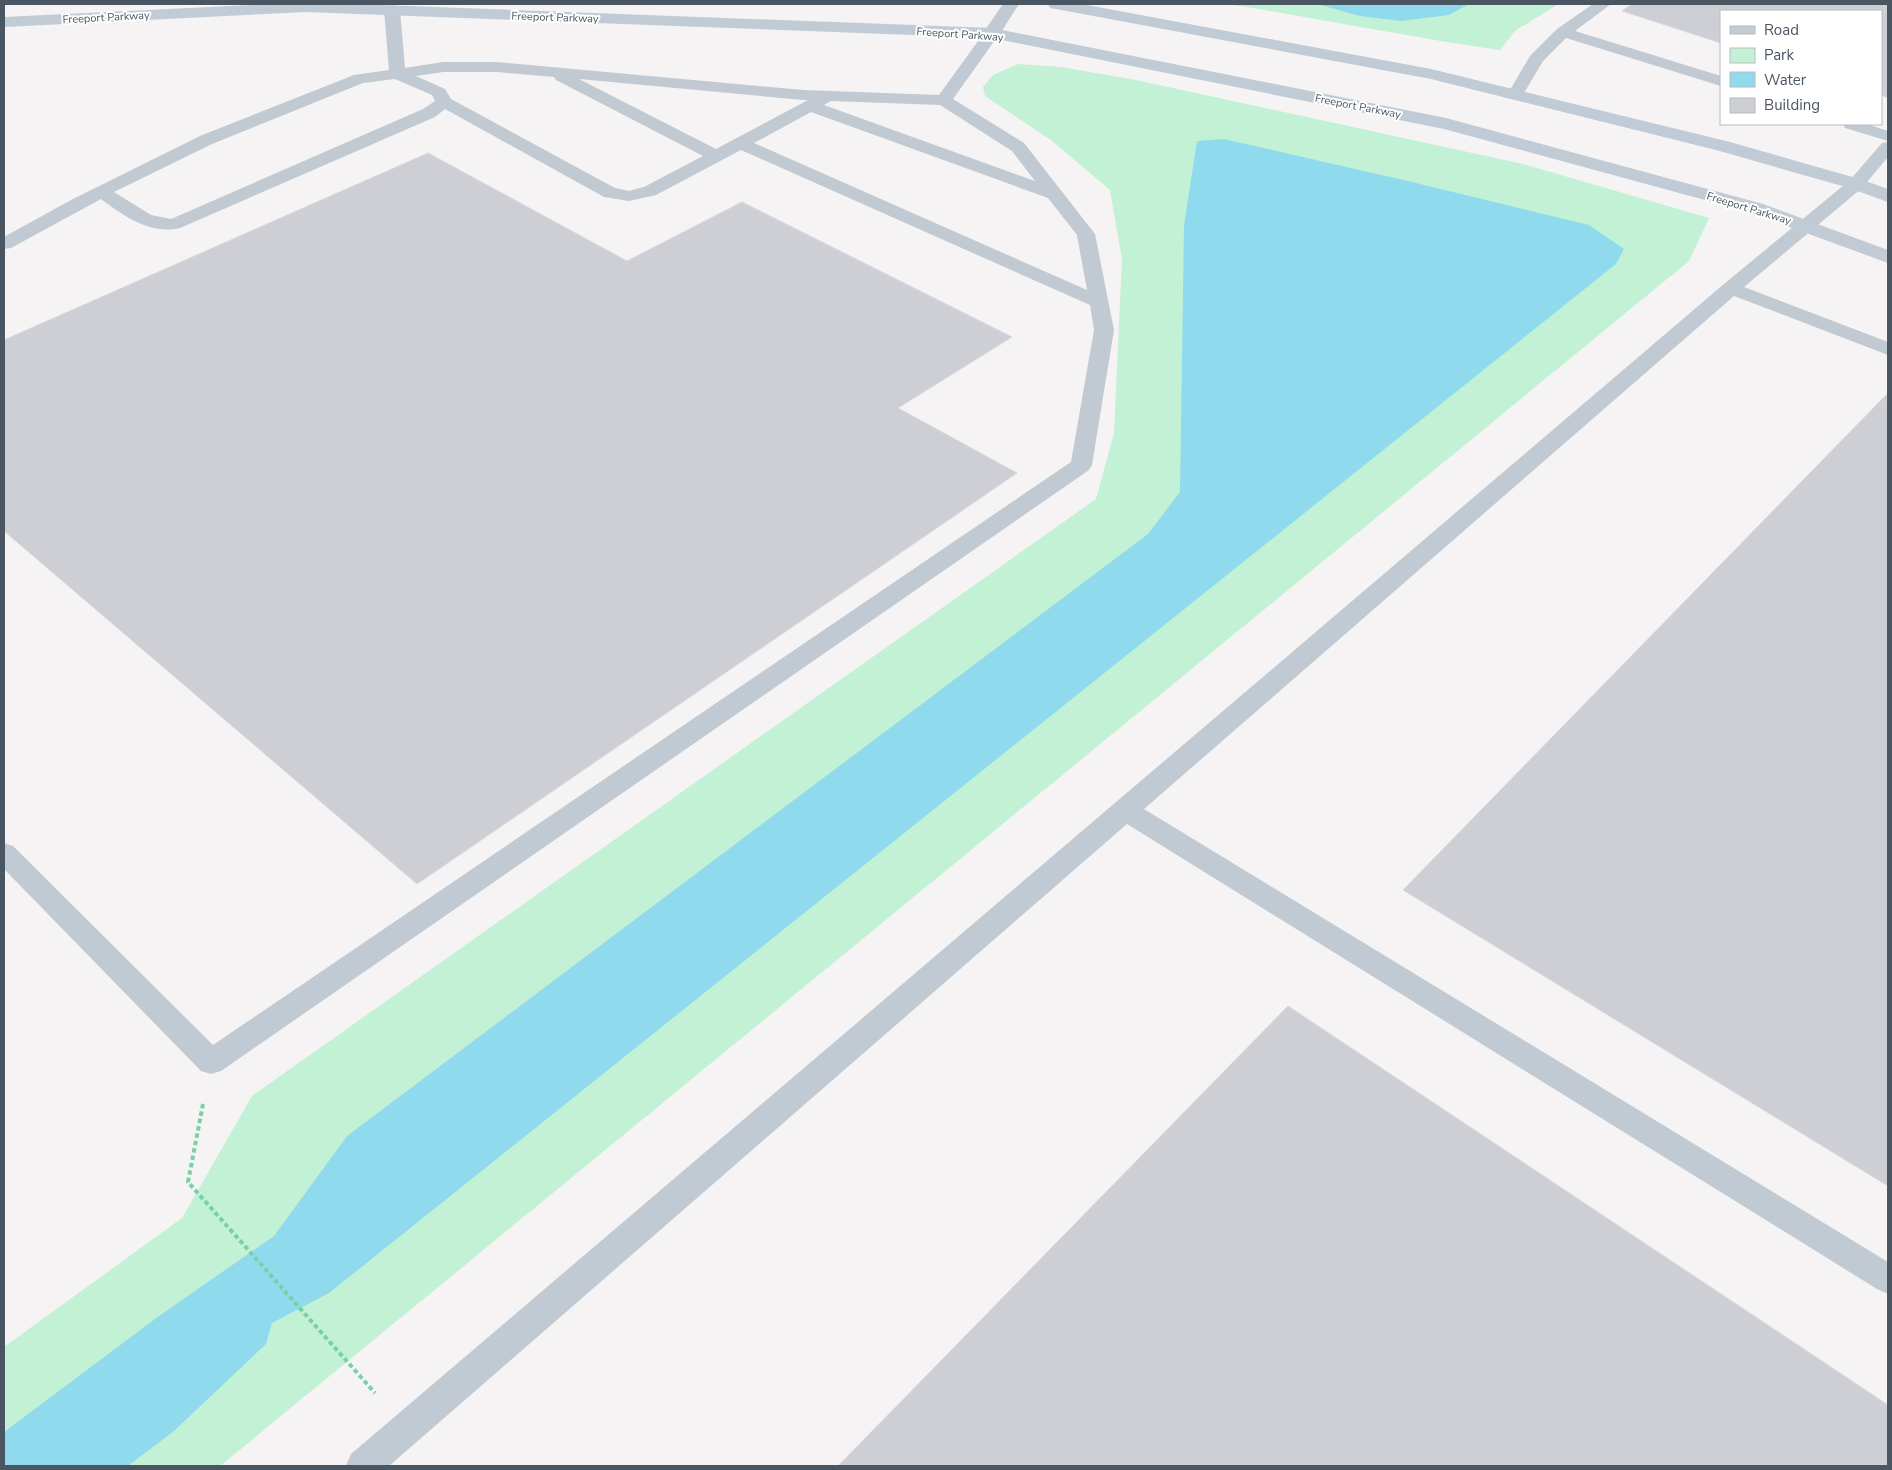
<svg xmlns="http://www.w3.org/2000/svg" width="1892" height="1470" font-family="'Nunito Sans',sans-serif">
<rect width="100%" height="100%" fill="#f5f3f3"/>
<!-- green -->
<path fill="#c3f1d5" d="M1227 4H1559L1516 30 1500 50C1409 37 1318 18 1227 4Z
M1018 64 1061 67 1136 80 1523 164 1709 218 1689 261 220 1466H4V1347L182 1218 252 1096 1096 499 1114 433 1122 260 1110 190 1051 140 985 96 983 87 993 75Z"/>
<!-- water -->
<path fill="#90daee" d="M1317 4H1469L1449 15 1401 21 1360 16Z
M1224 139 1412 182 1589 225 1624 249 1616 264 329 1293 272 1323 266 1344 174 1431 128 1466H4V1432L159 1316 274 1236 347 1136 1148 534 1180 492 1184 225 1197 141Z"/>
<!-- building -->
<path fill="#cdcfd5" stroke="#d7d9de" d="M1632 4H1888V98L1881 95V11H1721V43L1622 11Z
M428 153 627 261 742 202 1012 337 898 408 1017 473 417 884 4 531V340Z
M1888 393V1186L1403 890Z
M1288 1006 1888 1405V1466H838Z"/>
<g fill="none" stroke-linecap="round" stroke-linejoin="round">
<!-- path -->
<path stroke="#7ad0a6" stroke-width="4" stroke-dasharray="4.5 3" stroke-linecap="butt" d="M203 1104 188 1182 375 1393"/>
<!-- lane -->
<path fill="#c1cad2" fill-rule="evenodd" d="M1593 4H1611L1575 31 1721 76V86L1566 38 1543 61 1521 98H1509L1507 95 1530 56 1557 29Z
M392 5 397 7 400 10 405 68 443 62H497L803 90 939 95 986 30H998L1000 33 953 99 1024 143 1095 234 1114 330 1092 465 1089 470 221 1071 211 1074 201 1071 4 869V843L13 846 213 1045 1071 462 1094 330 1090 305 741 150 656 195 629 201 604 197 445 109 435 117 180 228C150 235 124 216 101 199L11 248 4 249V237L71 200 200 136 354 75 389 70 384 10 387 7ZM443 72H497L554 77 556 80 703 156 644 187 629 191 615 188 451 99 445 89 416 76ZM395 79 432 95 435 101 423 109 171 219 151 215 114 192 212 144 363 83ZM579 79 803 100H808L716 149ZM831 101 940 105 1012 151 1035 181 824 105ZM811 112 1048 198 1077 235 1087 290 754 143Z
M1843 124H1867L1888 131V141L1845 128Z
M1888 142V157L1862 188 1744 287 1888 342V355L1734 296 1144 809 1888 1262V1294L1877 1289 1127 824 389 1466H346L351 1454 1724 284 1850 180 1882 143Z"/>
<!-- street -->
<path fill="#c1cad2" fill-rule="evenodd" d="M1003 4H1019L998 37 992 38 986 37 983 33Z"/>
<!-- secondary -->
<path fill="#c1cbd6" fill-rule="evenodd" d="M270 4H354L992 28 1446 118 1763 204 1888 250V263L1749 212 1444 129 992 38 306 12 4 27V17Z
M1048 4H1082L1431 69 1730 142 1863 180 1888 189V202L1849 188 1716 150 1431 79 1056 9 1050 8Z"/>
</g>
<g text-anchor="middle" stroke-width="4" stroke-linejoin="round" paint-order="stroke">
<!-- far-street labels -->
<g font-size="11" fill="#4a5661" stroke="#fff">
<text transform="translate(106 17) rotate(-3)" y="4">Freeport Parkway</text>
<text transform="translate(555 17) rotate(2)" y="4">Freeport Parkway</text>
<text transform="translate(960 34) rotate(4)" y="4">Freeport Parkway</text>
<text transform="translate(1358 106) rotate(11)" y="4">Freeport Parkway</text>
<text transform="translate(1749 208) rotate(17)" y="4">Freeport Parkway</text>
</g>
</g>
<!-- border -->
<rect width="1892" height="1470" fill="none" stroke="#4a5661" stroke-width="10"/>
<!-- legend -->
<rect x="1720" y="10" width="162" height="115" fill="#ffffff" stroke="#b7bbc0"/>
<rect x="1730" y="26" width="25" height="8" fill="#c1cbd6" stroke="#b7bbc0"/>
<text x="1764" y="35" font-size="15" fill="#4a5661">Road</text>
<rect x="1730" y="48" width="25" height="15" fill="#c3f1d5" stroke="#b7bbc0"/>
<text x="1764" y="60" font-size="15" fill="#4a5661">Park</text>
<rect x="1730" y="72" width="25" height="15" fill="#90daee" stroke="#b7bbc0"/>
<text x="1764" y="85" font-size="15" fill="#4a5661">Water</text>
<rect x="1730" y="98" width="25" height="15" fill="#cdcfd5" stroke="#b7bbc0"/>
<text x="1764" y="110" font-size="15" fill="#4a5661">Building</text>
</svg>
